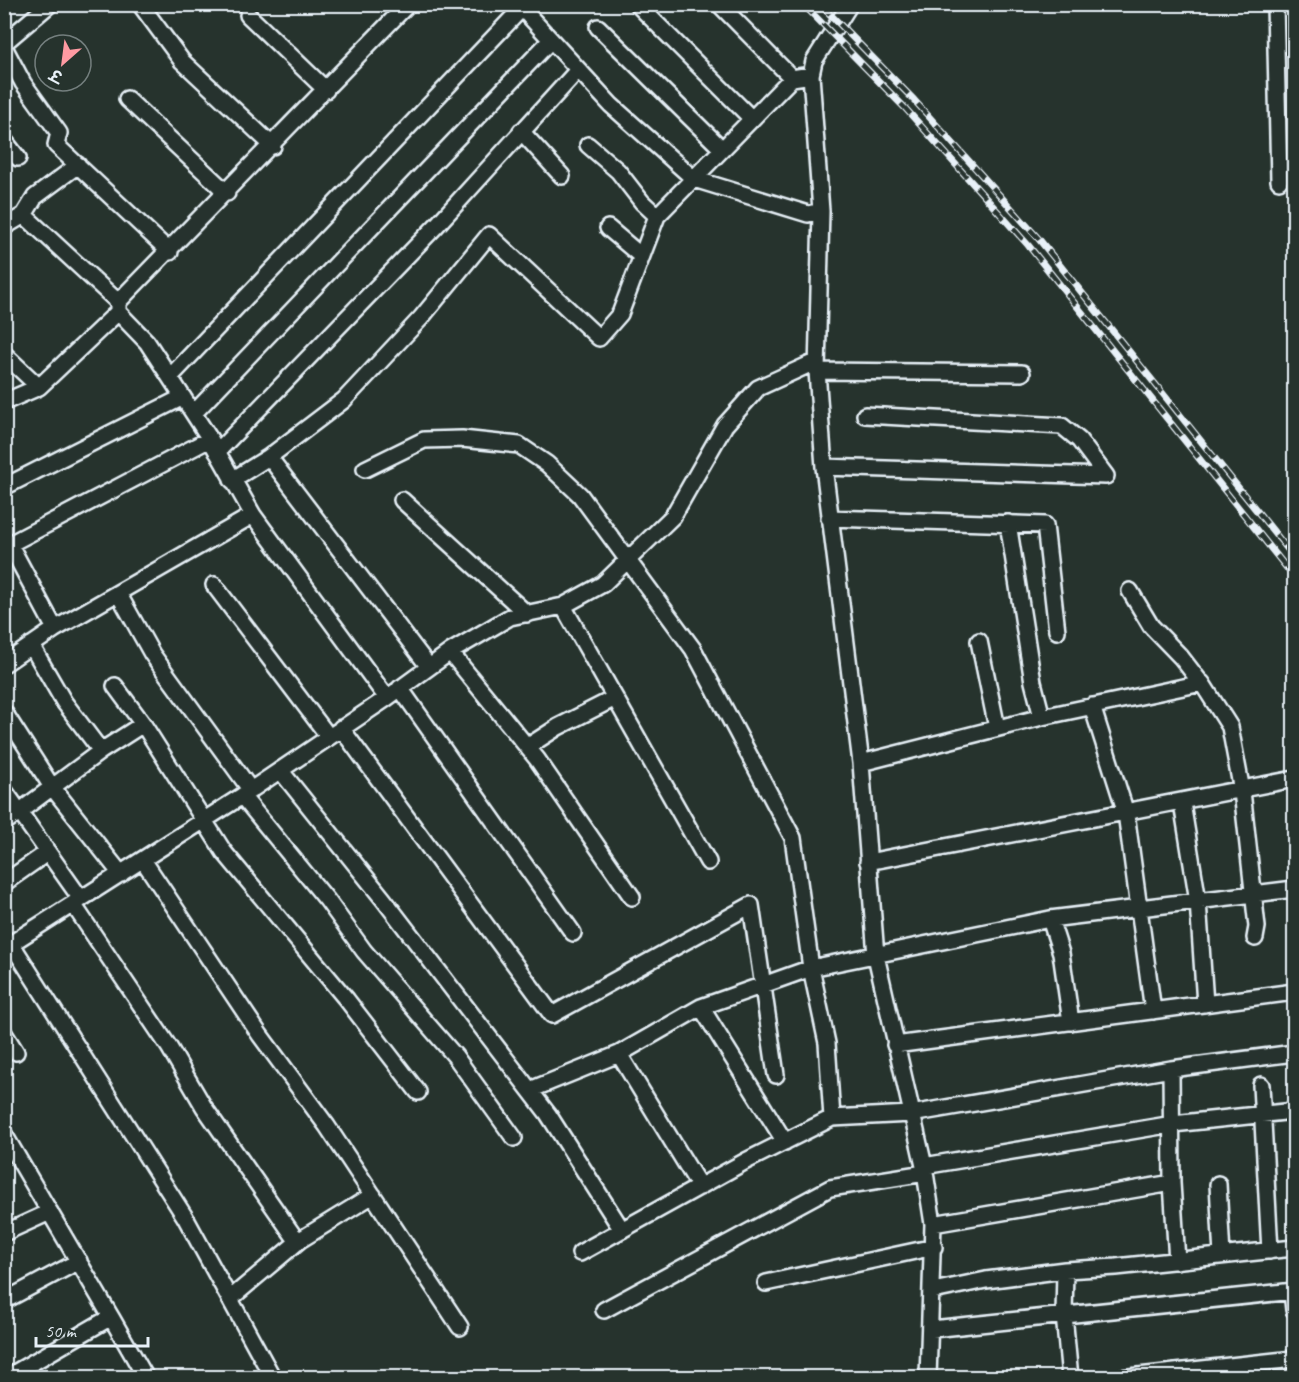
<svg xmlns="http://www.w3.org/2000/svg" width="1299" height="1382" font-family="Caveat,'Playpen Sans Deva',sans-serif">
<rect width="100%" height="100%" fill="#26332d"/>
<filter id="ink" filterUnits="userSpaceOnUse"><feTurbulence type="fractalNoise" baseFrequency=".0167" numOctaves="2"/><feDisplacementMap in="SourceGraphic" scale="12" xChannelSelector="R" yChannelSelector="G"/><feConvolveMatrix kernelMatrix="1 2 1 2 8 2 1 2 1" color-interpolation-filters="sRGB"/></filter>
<g filter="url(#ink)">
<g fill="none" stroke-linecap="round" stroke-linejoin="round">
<defs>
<path id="minor" d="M140 4 182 61 273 146
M518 4 611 105 694 179 808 214 821 211
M637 4 751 118
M719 4 792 78
M850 4 814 61 811 75 821 211 817 371 824 467 861 763 876 956 924 1166 933 1224 928 1378
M1275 4 1279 181
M248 15 326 90
M598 27 721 148
M4 43 50 4
M4 47 23 83 59 133 56 145 170 252
M127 99 227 193
M521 131 562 176
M4 140 18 158
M588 145 618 171 642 202 657 216
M24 215 35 197 78 165
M4 227 24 215 118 302V312L147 342 210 439 253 515 387 698
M608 228 641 256
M118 302 408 4
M4 354 39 387
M817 371 1022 373
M170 377 522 8
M4 402 39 387 118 312
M194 413 551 40
M217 452 436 226 578 70
M269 457 429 667
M824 467 1106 476 1079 440 1062 426 865 415
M365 469 424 440 462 439 519 445 547 464 580 495 693 649 793 838 811 968 827 1043 832 1118
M232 480 269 457 344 400 421 318 489 235 599 338 620 314 657 216 792 78 811 75
M4 487 183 397
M402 500 527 614
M829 518 1045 525 1057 631
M1008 523 1033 682 1042 717
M10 545 55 629
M4 547 210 439
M214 585 329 737
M1130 591 1151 626 1181 657 1201 683
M118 593 152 654 250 789
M563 606 708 862
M979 641 997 728
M31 645 64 702 101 751
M450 652 537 759 632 897
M4 664 55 629 253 515
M115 686 143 724 224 852 347 1000 418 1092
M400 688 573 933
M1092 706 1126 813 1153 1011
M4 712 52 787 121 874
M341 728 552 1015 751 905 776 1075
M527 747 558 727 615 698
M861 763 1042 717 1202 683 1230 727 1242 791 1257 927 1255 938
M280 770 384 900 548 1114 622 1230
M4 790 81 899
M242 796 327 900 364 951 455 1056 514 1138
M1182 803 1198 901 1205 1004
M4 823 101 751 143 724
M143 860 260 1035 327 1126 460 1327
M868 862 1294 779
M4 883 48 852
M73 904 169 1047 204 1107 293 1235 300 1240
M1050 919 1061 953 1071 1022
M11 943 185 1217 273 1378
M4 948 242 796 387 698 450 652 510 617 563 606 603 584 673 516 725 425 758 388 817 361
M701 1007 785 1142
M4 1033 16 1052
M895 1045 1294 992
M619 1054 701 1007 811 968 1050 919 1294 889
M1261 1085 1270 1251
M530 1090 619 1054 700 1187
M4 1134 111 1317 6 1378
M924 1166 1173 1124 1294 1111
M1172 1183 1177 1261
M1218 1184 1222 1256
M933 1224 1172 1183 1171 1069
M4 1233 50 1212
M580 1253 746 1161 832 1118 911 1114 1171 1069 1294 1053
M1065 1270 1064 1315 1070 1378
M766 1283 934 1247
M933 1291 986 1280 1065 1270 1116 1267 1294 1248
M1292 1291 1294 1310
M231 1298 300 1240 373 1195
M4 1301 79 1261
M604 1310 830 1188 925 1173
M111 1317 146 1378
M932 1329 1294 1291
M1120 1378 1294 1359"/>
</defs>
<!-- minor casing -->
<use href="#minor" stroke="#e8f1f8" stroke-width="20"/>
<!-- minor -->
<use href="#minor" stroke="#26332d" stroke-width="15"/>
<defs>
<path id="rail" d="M803 4 905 108 1028 245 1294 577
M820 4 914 100 1038 238 1294 557"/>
</defs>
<!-- rail casing -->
<use href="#rail" stroke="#e8f1f8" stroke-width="7"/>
<!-- rail -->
<use href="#rail" stroke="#26332d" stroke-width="4.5" stroke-dasharray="14" stroke-linecap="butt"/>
</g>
</g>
<!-- margin -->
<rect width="1299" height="1382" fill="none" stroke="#26332d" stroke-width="24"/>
<rect x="12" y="12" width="1275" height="1358" fill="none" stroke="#e8f1f8" stroke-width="2" filter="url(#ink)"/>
<!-- north arrow -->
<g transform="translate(63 63) rotate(208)"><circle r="28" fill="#26332d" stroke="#747f7e" stroke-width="1.5"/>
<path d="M0-4.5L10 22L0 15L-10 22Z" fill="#ff9aa2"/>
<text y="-9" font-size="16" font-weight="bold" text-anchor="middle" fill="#e8f1f8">उ</text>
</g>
<!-- scale -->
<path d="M36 1337v9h112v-9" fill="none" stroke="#e8f1f8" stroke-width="3"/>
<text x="45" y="1337" font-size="18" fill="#e8f1f8" stroke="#26332d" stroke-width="4.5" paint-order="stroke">50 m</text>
</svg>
